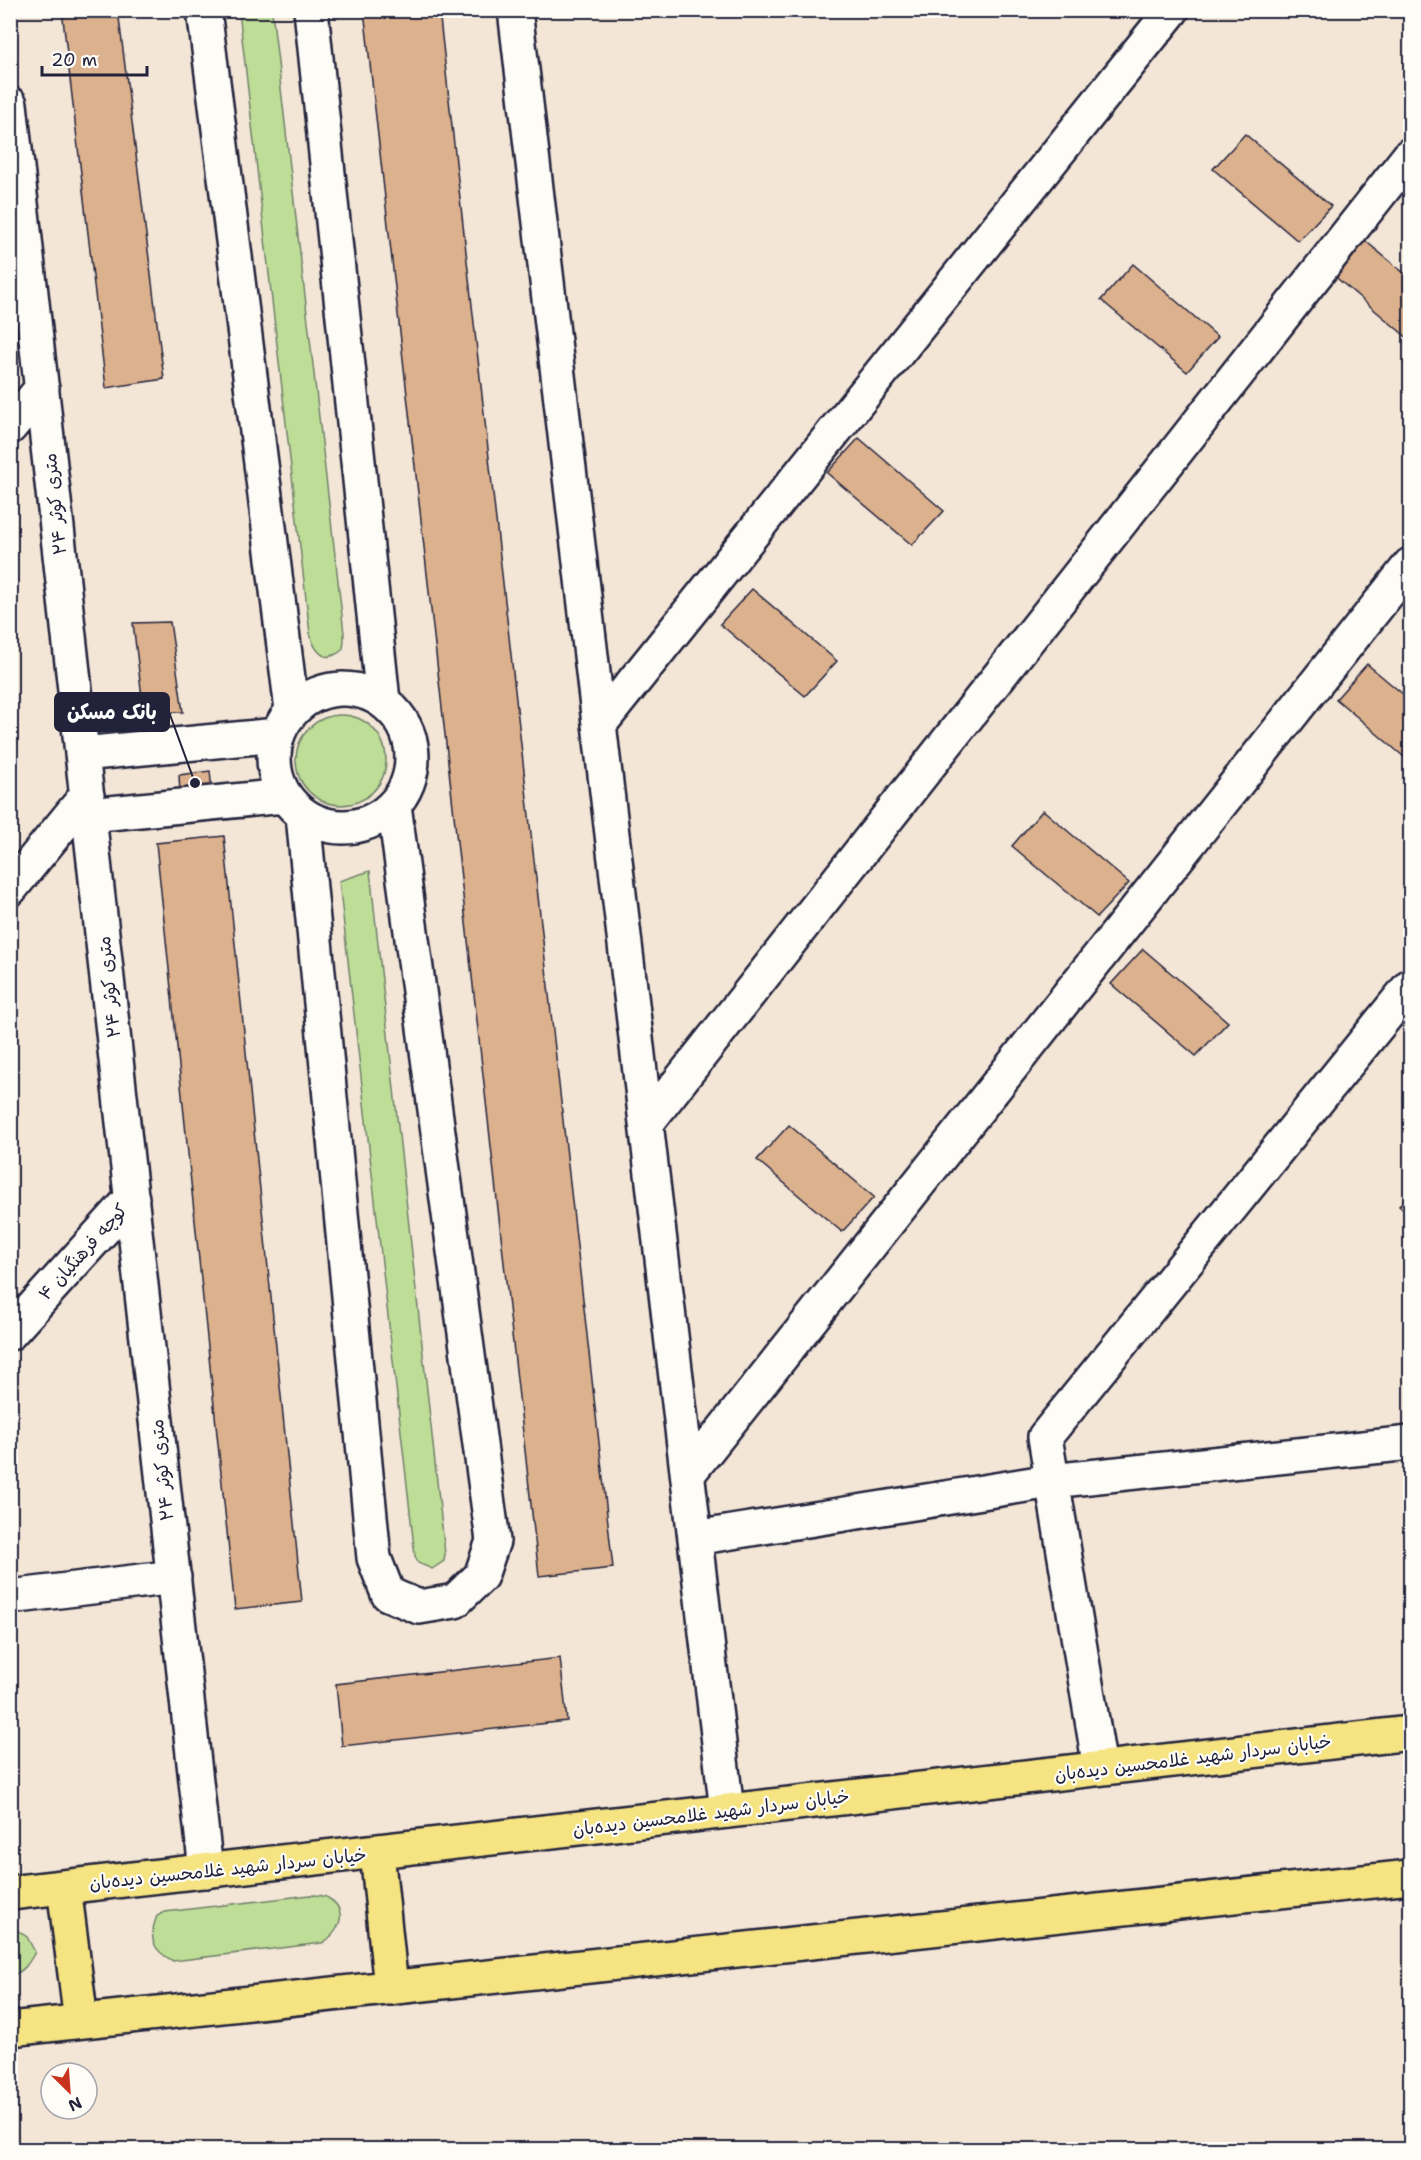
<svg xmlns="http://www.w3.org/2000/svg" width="1421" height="2160" font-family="'Shantell Sans','Playpen Sans Arabic',sans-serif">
<rect width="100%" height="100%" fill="#f3e6d7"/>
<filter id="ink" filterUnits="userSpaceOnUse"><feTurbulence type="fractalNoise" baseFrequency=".0167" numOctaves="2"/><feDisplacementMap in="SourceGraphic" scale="12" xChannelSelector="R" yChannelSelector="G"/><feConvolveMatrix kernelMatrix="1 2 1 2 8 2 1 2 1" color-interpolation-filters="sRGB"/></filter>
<g filter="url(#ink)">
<!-- green -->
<path fill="#bede97" stroke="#708069" stroke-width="1.5" d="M239 11H272L344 633C344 637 344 644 343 648 342 650 338 654 336 654 321 663 313 645 310 634Z
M296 760a45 45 0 1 1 90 0a45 45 0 1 1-90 0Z
M370 871 445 1554 444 1561 432 1569 418 1563 415 1556 339 881Z
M310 1895C315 1895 324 1895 328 1898 350 1910 339 1934 322 1943L173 1961C152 1950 148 1938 157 1916L165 1912Z
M10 1925 27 1937 35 1952C29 1963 23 1973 11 1975Z"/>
<!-- building -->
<path fill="#dcb18d" stroke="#22223b" stroke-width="1.5" d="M62 10H118L164 379 106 388Z
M364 10H439L613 1568 539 1576Z
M1245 134 1331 206 1298 241 1213 169Z
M1363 239 1410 278V340L1332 274Z
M1133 264 1218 337 1187 372 1101 300Z
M859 438 944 511 912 545 827 473Z
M752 589 837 661 805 696 720 624Z
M170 622 183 712 144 713 133 623Z
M1367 664 1410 700V762L1336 699Z
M210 771 212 791 180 794 179 775Z
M1043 810 1129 883 1097 917 1012 846Z
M224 836 302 1602 235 1609 156 843Z
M1143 949 1228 1022 1196 1056 1111 984Z
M789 1125 874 1197 842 1232 757 1160Z
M1410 1193V1216L1399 1206Z
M560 1658 567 1721 342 1746 336 1684Z"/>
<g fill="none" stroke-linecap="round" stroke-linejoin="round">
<defs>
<path id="street" d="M204 10 292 710
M311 10 383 701
M515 10 727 1811
M10 104 206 1871
M10 427 42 388
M274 758a69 69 0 1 1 138 0a69 69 0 1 1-138 0Z
M599 725 1172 10
M82 754 277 735
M89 815 284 796
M303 815 374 1558 388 1594 419 1607 455 1601 481 1576 493 1541 394 805
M10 889 87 795
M646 1124 1410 155
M10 1333 132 1198
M688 1474 1410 565
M695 1538 1051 1481 1410 1443
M10 1597 174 1577
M1100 1768 1045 1437 1410 986"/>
<path id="primary" d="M377 1852 391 1988
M64 1887 81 2021
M10 1893 1410 1733
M10 2029 1410 1877"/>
</defs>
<!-- street casing -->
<use href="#street" stroke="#22223b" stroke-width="38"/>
<!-- primary casing -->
<use href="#primary" stroke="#22223b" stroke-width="38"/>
<!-- street -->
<use href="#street" stroke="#fdfcf7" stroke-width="33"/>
<!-- primary -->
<use href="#primary" stroke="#f6e381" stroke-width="33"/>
</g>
</g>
<g text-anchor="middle" stroke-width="4.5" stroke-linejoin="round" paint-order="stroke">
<!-- street labels -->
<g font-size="18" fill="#22223b" stroke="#fdfcf7">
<text transform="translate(55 504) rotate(-96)" y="6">۲۴ متری کوثر</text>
<text transform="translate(109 987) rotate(-96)" y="6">۲۴ متری کوثر</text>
<text transform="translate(83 1252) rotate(-48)" y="6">کوچه فرهنگیان ۴</text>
<text transform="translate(162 1470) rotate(-96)" y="6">۲۴ متری کوثر</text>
<text transform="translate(1193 1758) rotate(-7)" y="6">خیابان سردار شهید غلامحسین دیده‌بان</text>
<text transform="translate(711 1813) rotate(-7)" y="6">خیابان سردار شهید غلامحسین دیده‌بان</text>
<text transform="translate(228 1869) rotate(-6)" y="6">خیابان سردار شهید غلامحسین دیده‌بان</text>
</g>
</g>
<!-- callouts -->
<path fill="none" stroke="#22223b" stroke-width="2" d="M195 783L169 712"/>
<circle fill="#22223b" stroke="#fdfcf7" stroke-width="2" cx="195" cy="783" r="6"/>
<rect fill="#22223b" stroke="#22223b" stroke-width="2" x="55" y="693" width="114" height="38" rx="6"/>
<g font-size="20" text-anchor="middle" font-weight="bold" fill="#fff">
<text x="112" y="719">بانک مسکن</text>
</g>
<!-- margin -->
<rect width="1421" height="2160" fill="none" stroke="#fdfcf7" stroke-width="36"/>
<rect x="18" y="18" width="1385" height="2124" fill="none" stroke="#22223b" stroke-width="2" filter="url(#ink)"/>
<!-- north arrow -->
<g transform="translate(69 2091) rotate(155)"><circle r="28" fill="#fdfcf7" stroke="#a5a5ac" stroke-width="1.5"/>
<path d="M0-4.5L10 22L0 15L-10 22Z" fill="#c8321e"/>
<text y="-9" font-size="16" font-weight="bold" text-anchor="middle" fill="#22223b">N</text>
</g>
<!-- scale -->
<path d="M42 66v9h105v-9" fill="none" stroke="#22223b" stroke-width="3"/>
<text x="51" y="66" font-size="18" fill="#22223b" stroke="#fdfcf7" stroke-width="4.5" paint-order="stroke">20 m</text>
</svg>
